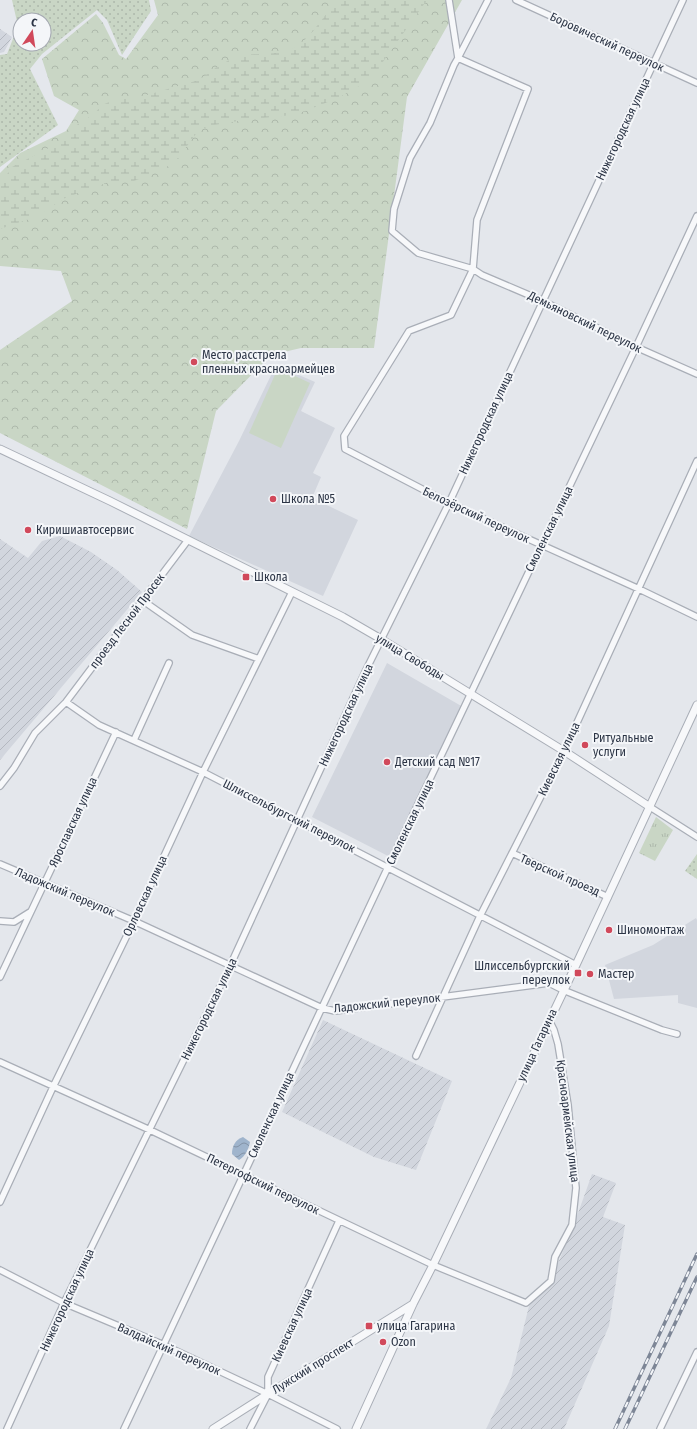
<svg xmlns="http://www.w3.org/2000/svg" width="697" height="1429" font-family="'Fira Sans Condensed',sans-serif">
<defs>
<pattern id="industrial-furrows" width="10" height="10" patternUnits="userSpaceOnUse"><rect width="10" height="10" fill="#d2d6de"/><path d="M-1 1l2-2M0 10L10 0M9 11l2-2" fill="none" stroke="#b4b8c0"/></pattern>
<pattern id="grass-dots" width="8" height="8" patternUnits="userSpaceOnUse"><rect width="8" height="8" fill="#c9d6c5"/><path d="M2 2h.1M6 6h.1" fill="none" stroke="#adb8ab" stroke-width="1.8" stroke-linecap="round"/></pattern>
<pattern id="forest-crowns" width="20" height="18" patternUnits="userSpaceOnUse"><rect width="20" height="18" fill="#c9d6c5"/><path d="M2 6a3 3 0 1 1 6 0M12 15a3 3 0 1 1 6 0" fill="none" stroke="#adb8ab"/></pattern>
<pattern id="wetland-marsh" width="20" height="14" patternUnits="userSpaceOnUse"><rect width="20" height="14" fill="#c9d6c5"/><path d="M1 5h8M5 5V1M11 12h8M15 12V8" fill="none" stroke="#adb8ab"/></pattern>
<pattern id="park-tufts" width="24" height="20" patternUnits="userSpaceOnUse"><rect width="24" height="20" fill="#c9d6c5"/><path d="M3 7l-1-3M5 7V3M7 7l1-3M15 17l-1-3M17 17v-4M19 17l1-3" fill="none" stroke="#adb8ab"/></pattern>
<pattern id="water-waves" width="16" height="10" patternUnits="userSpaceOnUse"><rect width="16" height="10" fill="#9fb4cc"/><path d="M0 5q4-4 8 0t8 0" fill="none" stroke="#8293a7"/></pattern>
</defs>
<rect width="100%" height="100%" fill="#e4e7ec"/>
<!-- built -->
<path fill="#d2d6de" d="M276 365 315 382 301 411 335 428 313 473 321 477 312 498 358 520 323 596 189 536 239 441Z
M387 663 463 707 390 857 312 817Z
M696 918 697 920V1008L678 1003V995L614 999 605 965 653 945Z"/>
<!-- industrial -->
<path fill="url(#industrial-furrows)" d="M0 29 12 37 4 52 0 53Z
M60 536 91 552 117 570 142 592 0 760V539L28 558 42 541Z
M323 1020 452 1081 416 1170 374 1157 282 1112Z
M592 1174 616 1183 603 1217 625 1225 609 1326 564 1429H486L511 1378 529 1306 556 1268 572 1230Z"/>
<!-- grass -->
<path fill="url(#grass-dots)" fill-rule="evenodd" d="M12 0H149L151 11 122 55 107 20 97 10 42 54 30 69 58 125 0 167V55L7 54 18 26ZM20 20H44V44H20Z
M697 854V879L685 871Z"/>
<!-- forest -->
<path fill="url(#forest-crowns)" d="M154 0H462L407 97 374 348H301L271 355 216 411 187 529 0 433V350L72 301 61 271 0 266V173L20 153 66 131 79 110 54 96 42 59 96 14 103 23 119 55 126 59 158 15Z"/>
<!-- wetland -->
<path fill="url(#wetland-marsh)" d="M335 0H427L370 80 338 98 305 111 292 115 244 120 209 126 198 131 179 157 170 165 157 172 134 181 109 182 65 198 35 217 0 229V181L9 172 12 167 66 139 71 135 75 126 94 114 102 105 114 100 140 97 199 80 218 66 239 55 276 53 289 50 300 44 309 36 324 17Z"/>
<!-- park -->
<path fill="url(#park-tufts)" d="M656 817 673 830 655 861 639 853Z"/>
<!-- pitch -->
<path fill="#c9d6c5" d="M278 368 310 383 281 448 249 433Z"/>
<!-- water -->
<path fill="url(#water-waves)" d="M243 1137 250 1142C249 1148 245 1157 239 1160L232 1154C232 1146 235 1140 243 1137Z"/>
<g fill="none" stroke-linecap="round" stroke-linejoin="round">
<defs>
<path id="minor" d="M449 0 458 58 454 65 430 123 410 158 394 209 392 231 418 253 473 269 482 275 543 301 636 347 697 374
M488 0 458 58 528 89 477 220 473 269 451 315 409 331 344 436 345 449 449 503 639 589 697 617
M516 0 697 83
M142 600 192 635 259 659
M66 702 99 725 203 772 576 965
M134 740 169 663
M0 786 14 768 35 733 66 702 188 540
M650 807 697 837
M512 853 608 897
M0 864 134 921 322 1008 335 1011 549 983 563 990 662 1030 677 1034
M0 921 14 922 30 912
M0 977 116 732
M416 1056 480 916 564 751 697 461
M0 1062 150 1130 433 1265 526 1303 551 1281 555 1257 572 1225 576 1188 568 1105 558 1044 554 1030 549 1020
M0 1202 53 1087 134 921 203 772 292 592
M0 1270 64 1303 164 1345 268 1394 337 1429
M7 1429 64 1303 230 966 366 670 449 503 683 0
M124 1429 388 867 636 347 697 216
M250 1429 268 1394V1377L339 1221
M660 1429 697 1352"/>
<path id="tertiary" d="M0 449 110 501 343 617 381 639 564 751 650 807
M213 1429 268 1394 413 1304
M356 1429 413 1304 433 1265 576 965 697 705"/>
</defs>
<!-- minor casing -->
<use href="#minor" stroke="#a9aeb7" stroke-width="8"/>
<!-- tertiary casing -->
<use href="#tertiary" stroke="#a9aeb7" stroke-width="9"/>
<!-- minor -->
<use href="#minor" stroke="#f7f8fa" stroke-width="5.5"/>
<!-- tertiary -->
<use href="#tertiary" stroke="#f7f8fa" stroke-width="7"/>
<defs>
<path id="rail" d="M615 1429 697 1254
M625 1429 697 1277"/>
</defs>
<!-- rail casing -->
<use href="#rail" stroke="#7d8696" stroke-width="3.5"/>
<!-- rail -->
<use href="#rail" stroke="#f4f6f9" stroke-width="2" stroke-dasharray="6" stroke-linecap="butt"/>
</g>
<!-- markers -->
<g fill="#d1495b" stroke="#f4f6f9" stroke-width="1.5">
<circle cx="194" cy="362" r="4"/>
<circle cx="273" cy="499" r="4"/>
<circle cx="28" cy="530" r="4"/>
<rect x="242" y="573" width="8" height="8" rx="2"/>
<circle cx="585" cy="745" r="4"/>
<circle cx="387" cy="762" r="4"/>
<circle cx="609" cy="930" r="4"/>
<rect x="574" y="969" width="8" height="8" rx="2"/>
<circle cx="590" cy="974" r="4"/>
<rect x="365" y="1322" width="8" height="8" rx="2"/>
<circle cx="383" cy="1342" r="4"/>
</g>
<g text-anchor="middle" stroke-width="4" stroke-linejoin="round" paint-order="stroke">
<!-- street labels -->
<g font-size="12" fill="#2b3445" stroke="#f4f6f9">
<text transform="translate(607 42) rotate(25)" y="4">Боровический переулок</text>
<text transform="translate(623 129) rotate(-65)" y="4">Нижегородская улица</text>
<text transform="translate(585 322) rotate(26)" y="4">Демьяновский переулок</text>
<text transform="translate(486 423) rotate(-65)" y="4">Нижегородская улица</text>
<text transform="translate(476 515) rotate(25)" y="4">Белозёрский переулок</text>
<text transform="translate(549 529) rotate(-64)" y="4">Смоленская улица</text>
<text transform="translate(127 621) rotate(-53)" y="4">проезд Лесной Просек</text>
<text transform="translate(410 657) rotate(31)" y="4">улица Свободы</text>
<text transform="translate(346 715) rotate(-65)" y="4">Нижегородская улица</text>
<text transform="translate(559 759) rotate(-64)" y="4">Киевская улица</text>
<text transform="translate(289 816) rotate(27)" y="4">Шлиссельбургский переулок</text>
<text transform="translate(73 822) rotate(-65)" y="4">Ярославская улица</text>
<text transform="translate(410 822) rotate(-64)" y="4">Смоленская улица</text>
<text transform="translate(560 875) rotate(24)" y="4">Тверской проезд</text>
<text transform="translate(65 892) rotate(23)" y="4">Ладожский переулок</text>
<text transform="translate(145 896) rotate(-65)" y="4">Орловская улица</text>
<text transform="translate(387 1003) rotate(-6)" y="4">Ладожский переулок</text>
<text transform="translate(209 1009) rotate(-64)" y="4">Нижегородская улица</text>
<text transform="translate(537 1045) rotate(-65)" y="4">улица Гагарина</text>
<text transform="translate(271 1115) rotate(-65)" y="4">Смоленская улица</text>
<text transform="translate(568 1121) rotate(83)" y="4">Красноармейская улица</text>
<text transform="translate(263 1184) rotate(26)" y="4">Петергофский переулок</text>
<text transform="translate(67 1300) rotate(-65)" y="4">Нижегородская улица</text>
<text transform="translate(292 1325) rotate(-65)" y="4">Киевская улица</text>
<text transform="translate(169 1349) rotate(24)" y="4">Валдайский переулок</text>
<text transform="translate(313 1366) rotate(-32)" y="4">Лужский проспект</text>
</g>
<!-- poi labels -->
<g font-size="12" fill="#2b3445" stroke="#f4f6f9" text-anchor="start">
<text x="202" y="359">Место расстрела<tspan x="202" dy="14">пленных красноармейцев</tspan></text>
<text x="281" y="503">Школа №5</text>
<text x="36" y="534">Киришиавтосервис</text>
<text x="254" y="581">Школа</text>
<text x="593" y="742">Ритуальные<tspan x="593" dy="14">услуги</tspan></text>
<text x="395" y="766">Детский сад №17</text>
<text x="617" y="934">Шиномонтаж</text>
<text x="570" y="970" text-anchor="end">Шлиссельбургский<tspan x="570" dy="14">переулок</tspan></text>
<text x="598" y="978">Мастер</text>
<text x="377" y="1330">улица Гагарина</text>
<text x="391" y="1346">Ozon</text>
</g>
</g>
<!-- north arrow -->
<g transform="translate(32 32) rotate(13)"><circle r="19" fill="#f4f6f9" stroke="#a4a8b1"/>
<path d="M0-3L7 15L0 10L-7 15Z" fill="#d1495b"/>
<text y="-6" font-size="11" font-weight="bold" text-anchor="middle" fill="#2b3445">С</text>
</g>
</svg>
